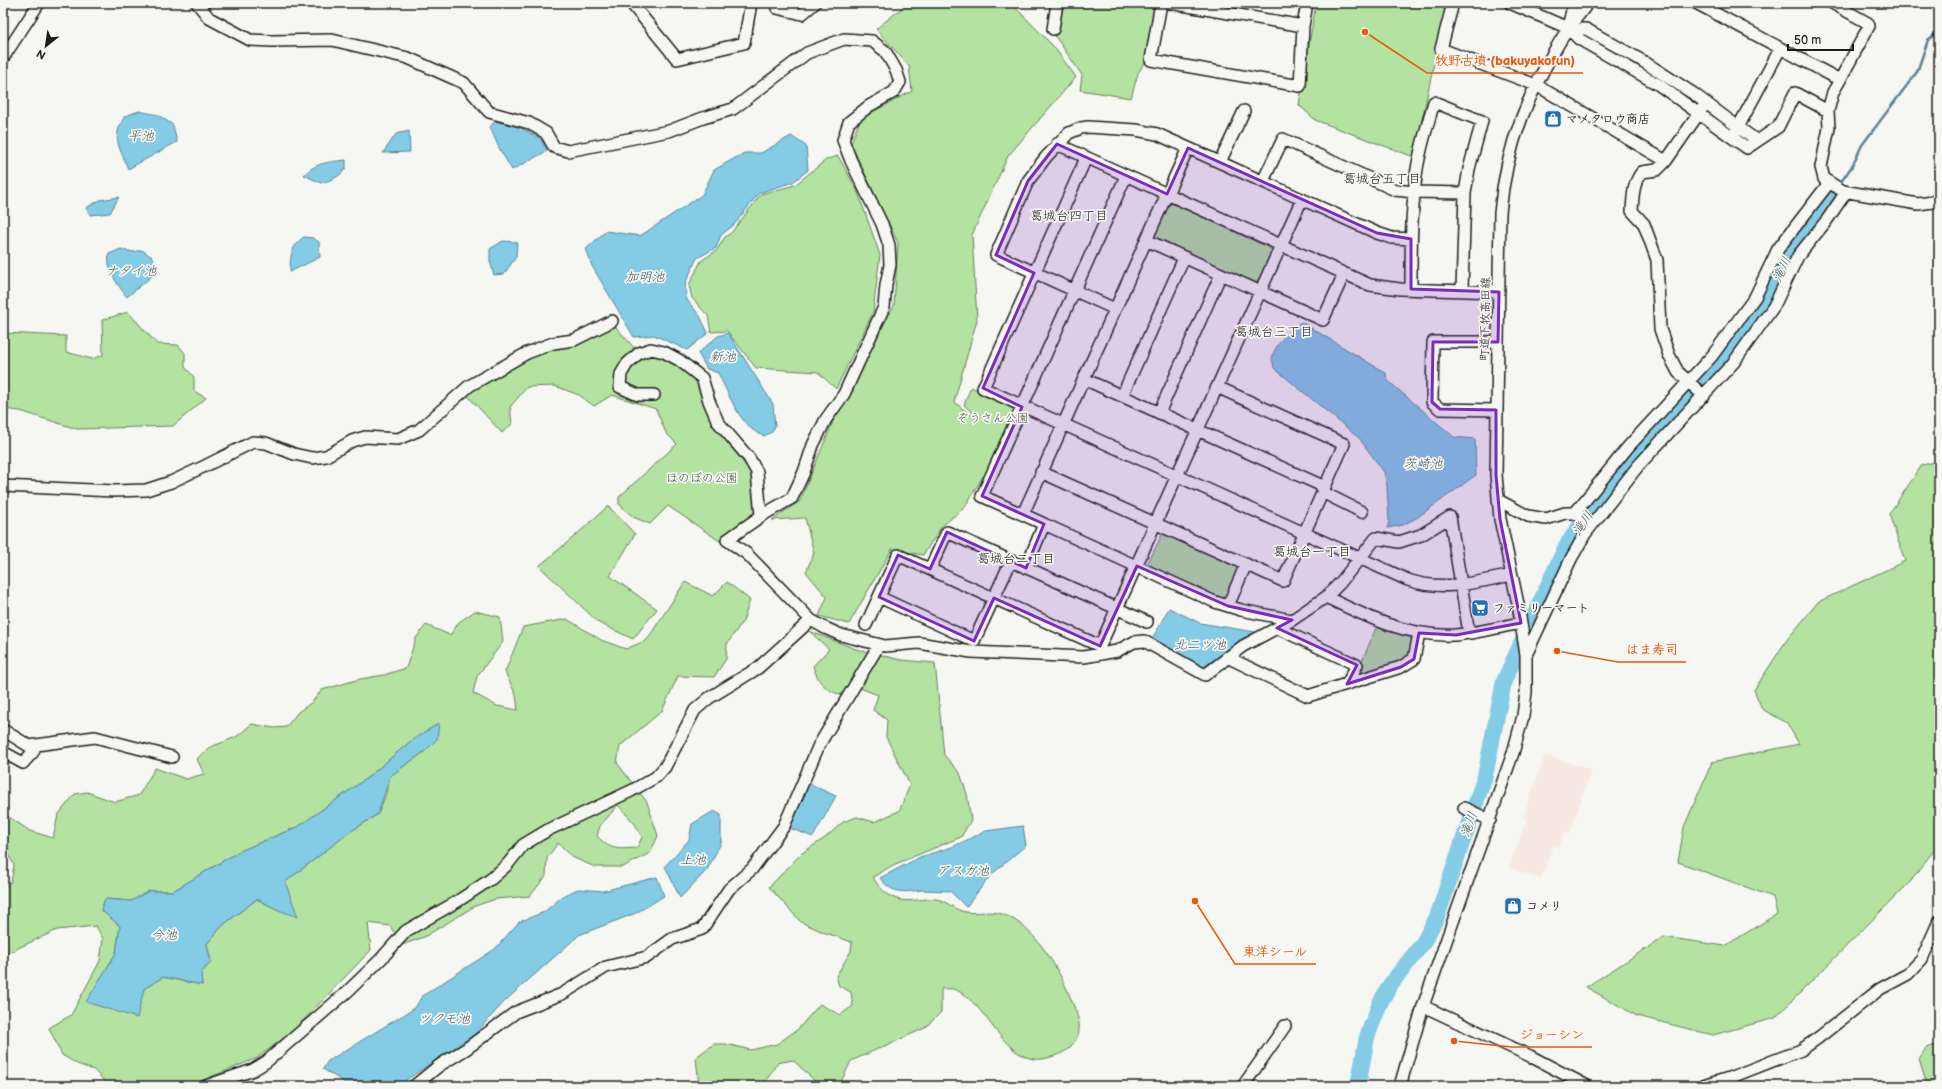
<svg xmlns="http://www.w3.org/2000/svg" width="1942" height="1089" font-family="'Balsamiq Sans','Klee One',sans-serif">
<rect width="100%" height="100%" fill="#f6f6f2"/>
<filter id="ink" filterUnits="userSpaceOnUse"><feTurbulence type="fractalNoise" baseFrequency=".025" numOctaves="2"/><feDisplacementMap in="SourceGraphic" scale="8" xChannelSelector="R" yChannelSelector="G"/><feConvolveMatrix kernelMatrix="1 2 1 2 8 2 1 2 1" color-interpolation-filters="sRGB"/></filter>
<g filter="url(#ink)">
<!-- built -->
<path fill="#f7e9e2" d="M1545 755 1591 770 1570 834 1565 832 1559 847 1553 845 1541 879 1509 868 1527 818 1523 817Z"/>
<!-- green -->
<path fill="#b3e2a1" stroke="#687f5e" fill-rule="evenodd" d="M908 3H1011L1054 47 1076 77 1008 156 972 235 977 320 954 402 975 418 974 414 964 405 971 387 1016 409 984 481 983 476 965 507 942 526 923 555 892 549 849 624 819 616 827 597 806 572 814 553 805 518 772 520 800 501 837 412 894 306 898 243 851 144 860 119 912 91 909 66 876 29Z
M1061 3H1157L1146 61 1138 73 1131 98 1080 90 1082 75 1055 36Z
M1316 3H1447L1414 157 1315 120 1299 105Z
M838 156 857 190 880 255 873 312 836 389 818 372 756 368 727 331 711 332 708 316 692 298 689 285 701 261 716 251 725 237 731 233 761 194 795 185 827 159Z
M1172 203 1270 248 1273 253 1259 281 1253 284 1156 239 1154 236 1168 206Z
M128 312 157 344 178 345 185 353V367L194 377V391L206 398 173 426 77 429 20 411 3 409 4 333 66 336V352L92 359 103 355 102 320Z
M615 326 635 349 668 359 697 379 712 423 751 472 756 514 721 542 668 506 650 524 633 517 619 504V497L677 444 666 433 656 409 612 395 594 406 579 395 555 386 527 387 510 407 512 424 502 433 466 394 508 367 555 347 587 339Z
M1939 461V843L1911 881 1775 1018 1713 1035 1637 1016 1586 987 1664 937 1725 946 1777 914 1773 897 1678 862 1684 827 1712 762 1799 744 1787 723 1762 709 1754 690 1786 641 1818 602 1905 561 1889 514 1922 465Z
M608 506 635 534 610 576 657 609 633 639 599 623 539 566 575 536Z
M1164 531 1238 567 1226 600 1147 565Z
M685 582 713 596 727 582 750 600 743 621 727 644 726 659 714 677 678 676 662 711 620 746 617 763 647 802 658 836 650 853 623 867H595L574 858 558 843 547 858 546 876 530 896 496 899 475 906 424 937 402 945 390 926 368 923 371 950 293 1031 257 1058 189 1086H109L94 1070 77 1064 62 1055 49 1028 71 1015 100 961 103 939 96 926 57 930 3 955V887L11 882 14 865 6 849H3V813L30 831 53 838 58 815 75 794 87 792 115 802 139 795 155 768 186 779 204 774 197 759 208 748 236 737 252 724 274 728 286 727 298 712 311 703 322 690 360 679 384 675 406 668 416 638 426 625 450 635 459 622 475 611 500 617 503 642 477 676 473 693 497 706 518 710 516 695 505 672 523 627 567 619 601 640 626 649 647 640ZM438 724 437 739 424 752 390 776 386 794 378 814 350 832 285 882 278 910 257 899 223 925 207 944 211 962 201 973 202 985 163 977 144 989 87 1002 116 953 120 926 101 910 105 899 131 901 150 891H173L238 852 299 826 367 778 411 741ZM618 805 635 824 642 837 637 848C617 849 611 851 597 836L600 826Z
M1379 627 1396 633 1413 636 1412 657 1399 664 1360 675 1358 671 1376 628Z
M809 631 856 649 901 660 935 663 944 755 960 773 967 794 971 820 961 837 893 865 873 877C878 887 888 897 900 900 911 902 925 898 936 899 946 900 955 911 966 912 978 914 990 910 1002 914 1035 925 1061 972 1073 1004 1078 1016 1083 1029 1075 1041 1069 1050 1062 1054 1051 1057 1006 1072 990 1005 956 990 952 988 946 989 941 989V1012L925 1028 851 1061 839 1086H814L815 1081 793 1060 777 1063 763 1086H699L696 1057 714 1044H726L751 1050 777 1044 798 1029 820 1004 840 1015 853 1006 851 992 839 986 836 976 851 951 852 942 823 932 801 922 769 887 802 853 825 838 843 822 857 817 874 822 899 811 910 785 886 737 887 720 873 710 878 695 860 688 849 698C829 691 820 688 813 666L829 649Z
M1939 1044V1086H1927L1919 1059 1926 1048Z"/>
<!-- water -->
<path fill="#84cbe5" stroke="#5a8595" d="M139 111 158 115 173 125 177 142 128 169C119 146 111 138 125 116Z
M495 121 521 128 541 139 547 151 512 170 499 148 490 127Z
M409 131 410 152 383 153 396 134Z
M791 136 806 146 808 170 793 182 759 193 734 225 721 235 716 248 697 258 685 284 687 300 700 316 708 333 687 350 654 335 634 337 592 266 586 249 606 231 640 236 702 195 714 170 744 153H761Z
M346 160V168C340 177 331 180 321 183L304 175C316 162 330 162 346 160Z
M119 197 110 213 90 215 86 208 100 200Z
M304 237 313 238 319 242 320 257 290 272C290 258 291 245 304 237Z
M503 241 517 242 516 257 504 274 494 275 490 261V249Z
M121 249 133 252 142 250 152 257 157 266 152 276 127 297C118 286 106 268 109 254Z
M1301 322 1386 373 1387 380 1454 437 1475 439 1476 475 1418 517 1403 525 1387 528 1389 522 1387 486 1384 472 1359 438 1274 368C1274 365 1272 361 1272 358 1274 345 1291 329 1301 322Z
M728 333 773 404 775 426 772 432 764 436C740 428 729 394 718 373L707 369 698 353 718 336Z
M1169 608 1200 623 1261 633 1245 638 1201 669 1152 639Z
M439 723 437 739 424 752 390 776 378 814 350 832 285 882 298 917 278 910 257 899 223 925 207 944 211 962 201 973 202 985 163 977 144 989 137 1018 86 1002 116 953 120 926 101 910 105 899 131 901 149 891H173L238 852 299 826 367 778 411 741Z
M809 784 836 796 813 837 784 826Z
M714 811 721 815V843L707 870 680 898 665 866 689 840 692 824Z
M1023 826 1026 845 991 875 966 907 950 891C941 891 931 890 922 890 903 892 893 895 880 878L920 857 952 847 986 831Z
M657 877 664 896 636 913 579 935 505 1001 475 1034 397 1086H350L323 1069 328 1061 415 1008 422 996 495 949 519 922 544 912 563 896 578 889 603 891Z"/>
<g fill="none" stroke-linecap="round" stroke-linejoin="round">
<!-- stream -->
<path stroke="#5a8595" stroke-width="2.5" d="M1839 185 1852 166 1862 145 1917 72 1928 40 1939 31"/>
<!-- river -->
<path stroke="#84cbe5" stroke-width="16" d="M1358 1086 1367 1037 1380 1003 1390 985 1423 943 1437 917 1485 776 1504 681 1566 546 1590 511 1628 463 1712 372 1728 352 1769 293 1789 252 1835 191"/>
<defs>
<path id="minor" d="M197 3 209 18 250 40 272 41 332 40 408 58 464 83 489 112 529 123 546 133 554 147 568 151 669 131 703 118 733 109 807 53 844 39 872 41 885 51 896 70 900 82 894 92 869 106 849 122 843 140 851 161 882 224 889 245 890 265 886 285 884 307 844 394 826 419 813 445 804 472 792 498 761 516 727 540 747 554 811 620 825 628 841 635 885 646 919 643 971 652 1084 657 1117 651 1134 642 1144 641 1205 675 1243 646 1292 620 1326 597 1340 583 1376 538 1399 542 1421 535 1450 517 1469 633
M631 3 677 59 744 43 751 3
M778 3 777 8 802 14 815 3
M1161 3 1151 60 1300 86 1303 26 1307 3
M1170 3 1303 26
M1453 3 1441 49 1536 85 1666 161 1706 103
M1510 3 1568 28 1579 39 1659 85 1747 148 1778 127 1795 93 1828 111
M1696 3 1840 80 1869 26 1868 23 1832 3
M1568 28 1586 29 1641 60 1694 94 1757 141
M1568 28 1572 10 1575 3
M1053 29 1057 3
M3 58 39 3
M1840 80 1833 92 1828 111 1829 128 1821 167 1824 179 1843 191 1918 204 1933 202 1939 199
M1735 133 1780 49
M1188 148 1167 194 1370 285 1400 289 1499 292
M1086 158 983 388 1408 580C1443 592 1477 582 1512 575
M1666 161 1657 170 1642 172C1633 183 1633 196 1632 211L1644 224 1657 260 1660 329 1669 355 1678 372 1704 396
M1220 162 1244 111
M1263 181 1283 139 1395 190 1414 192 1465 193
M1146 240 1323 320 1344 274
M1411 289C1411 252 1411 214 1416 176 1419 151 1427 127 1434 102L1482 121 1469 169 1465 193 1462 290
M1115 309 996 255 1028 181 1046 157 1069 133 1081 128 1088 127 1136 130 1157 134 1377 233 1392 238 1411 239
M1084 379 1325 487
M654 395H638L620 387 621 374 627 364 639 353 651 349 664 352 679 360 702 378 709 401 718 422 749 458 757 472 761 516
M1122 396 1184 258
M1496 410 1440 409 1432 402 1433 342H1498
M1159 413 1221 274
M1041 472 1283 581 1344 444 1217 387
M3 486 114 491 146 490 171 482 205 466 253 442 266 443 294 454 312 458 326 456 352 441 365 437 398 439 419 430 469 386 527 353 553 343 574 340 612 321
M1322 492 1362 512
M1498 500 1528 516 1546 519 1565 513H1575L1592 525
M1575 513 1628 447 1712 356 1755 297 1778 249 1829 183
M1023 514 1167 194 1057 144
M1044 524 1215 602 1241 610 1292 620
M1026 568 1044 524 982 496 1126 176
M930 569 947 532 1147 622
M879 597 974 641 1011 561
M1326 597C1367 617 1407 637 1454 635 1477 633 1499 627 1521 623
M1228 606 1246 564
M866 625 898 555 1100 646 1302 199
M1277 628 1357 665 1347 684
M1526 655 1571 559 1585 534 1638 466 1734 362 1774 306 1798 256 1827 220 1846 192
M1227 657 1308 696 1401 667 1414 659 1419 633
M3 730 29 746 95 737 172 757
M3 752 23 763 33 752 35 746
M1464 808 1490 820
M1423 1006 1530 1056 1587 1086
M206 1086 253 1070 266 1062 348 991 381 959 406 931 458 901 491 879 507 865 523 845 548 830 631 791 656 777 665 767 695 710 709 698 758 668 811 620
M414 1086 440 1065 466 1049 516 1012 562 994 606 967 647 957 672 939 702 929 729 889 752 869 784 826 819 745 879 645
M1243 1086 1285 1026
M1400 1086 1423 1006 1513 753 1523 716 1526 692V655L1518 604 1500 519 1496 475 1500 213C1506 143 1530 89 1567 30 1573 20 1582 13 1587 3
M1703 1086 1729 1078 1801 1050 1818 1038 1880 989 1908 974 1922 959 1939 921"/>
</defs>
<!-- minor casing -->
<use href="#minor" stroke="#1c1c1c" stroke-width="14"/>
<!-- minor -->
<use href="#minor" stroke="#f6f6f2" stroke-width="11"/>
</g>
</g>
<!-- marked area -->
<path fill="#7b2cbf" fill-opacity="0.2" stroke="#7b2cbf" stroke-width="3" stroke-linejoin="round" d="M1057 144 1167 194 1188 148 1377 233 1411 239V289L1499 292 1498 342H1433L1432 402 1440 409 1496 410V475L1500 519 1521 623 1456 635 1419 633 1414 659 1401 667 1347 684 1357 665 1277 628 1292 620 1228 606 1137 566 1100 646 994 598 974 641 879 597 898 555 930 569 947 532 1026 568 1044 524 982 496 1022 407 983 388 1034 273 996 255 1028 181Z"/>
<!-- icons -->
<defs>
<symbol id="shop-square" viewBox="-11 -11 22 22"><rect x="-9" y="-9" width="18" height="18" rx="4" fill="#1f6fb2" stroke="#f6f6f2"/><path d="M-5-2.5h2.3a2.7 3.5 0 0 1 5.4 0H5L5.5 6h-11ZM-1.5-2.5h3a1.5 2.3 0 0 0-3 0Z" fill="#fff"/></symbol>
<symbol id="supermarket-square" viewBox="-11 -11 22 22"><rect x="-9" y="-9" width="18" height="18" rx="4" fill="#1f6fb2" stroke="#f6f6f2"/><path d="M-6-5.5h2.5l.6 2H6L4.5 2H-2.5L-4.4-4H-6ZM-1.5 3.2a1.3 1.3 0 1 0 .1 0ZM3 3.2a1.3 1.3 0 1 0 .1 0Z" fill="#fff"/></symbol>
</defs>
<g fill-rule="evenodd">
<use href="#shop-square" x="1543" y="109" width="20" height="20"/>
<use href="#supermarket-square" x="1470" y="598" width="20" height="20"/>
<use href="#shop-square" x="1503" y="896" width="20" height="20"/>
</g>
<g text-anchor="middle" stroke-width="3.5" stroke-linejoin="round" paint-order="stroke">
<!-- poi labels -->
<g font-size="12" font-weight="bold" fill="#1c1c1c" stroke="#f6f6f2" text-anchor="start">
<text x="1566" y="123">マメタロウ商店</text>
<text x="1493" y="612">ファミリーマート</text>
<text x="1526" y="910">コメリ</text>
</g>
<!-- street labels -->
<g font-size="12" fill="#1c1c1c" stroke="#f6f6f2">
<text transform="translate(1485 319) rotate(-89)" y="4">町道下牧高田線</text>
</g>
<!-- park labels -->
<g font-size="12" fill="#495744" stroke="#f6f6f2">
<text x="993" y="422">ぞうさん公園</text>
<text x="702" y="482">ほのぼの公園</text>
</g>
<!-- water labels -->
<g font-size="13" font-style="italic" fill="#405962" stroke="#f6f6f2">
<text x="141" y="140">平池</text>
<text transform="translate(1781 269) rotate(-65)" y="5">滝川</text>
<text x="131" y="275">ナタイ池</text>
<text x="645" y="281">加明池</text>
<text x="723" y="361">新池</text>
<text x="1423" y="468">茨崎池</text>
<text transform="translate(1582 523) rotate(-56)" y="5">滝川</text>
<text x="1200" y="649">北二ツ池</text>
<text transform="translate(1468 824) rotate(-71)" y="5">滝川</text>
<text x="693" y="864">上池</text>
<text x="963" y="875">アスガ池</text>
<text x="164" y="939">今池</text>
<text x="444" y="1023">ツクモ池</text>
</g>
<!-- neighbourhood labels -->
<g font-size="13" fill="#1c1c1c" stroke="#f6f6f2">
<text x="1382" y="183">葛城台五丁目</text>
<text x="1069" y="220">葛城台四丁目</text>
<text x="1274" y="336">葛城台三丁目</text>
<text x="1312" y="556">葛城台一丁目</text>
<text x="1016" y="563">葛城台二丁目</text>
</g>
</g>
<!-- callouts -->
<path fill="none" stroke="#e8590c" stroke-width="1.5" d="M1365 32L1427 73H1583M1557 651L1618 662H1686M1195 901L1235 964H1316M1454 1041L1512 1047H1592"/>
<g fill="#e8590c" stroke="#f6f6f2" stroke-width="1.5">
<circle cx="1365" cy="32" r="4"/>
<circle cx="1557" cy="651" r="4"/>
<circle cx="1195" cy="901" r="4"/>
<circle cx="1454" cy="1041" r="4"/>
</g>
<g font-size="13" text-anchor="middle" font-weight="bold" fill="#e8590c" stroke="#f6f6f2" stroke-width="3.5" stroke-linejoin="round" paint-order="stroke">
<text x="1505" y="65">牧野古墳 (bakuyakofun)</text>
<text x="1652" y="654">はま寿司</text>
<text x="1275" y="956">東洋シール</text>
<text x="1552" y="1039">ジョーシン</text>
</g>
<!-- margin -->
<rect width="1942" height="1089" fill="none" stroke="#f6f6f2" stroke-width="16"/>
<rect x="8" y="8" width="1926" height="1073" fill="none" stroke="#1c1c1c" stroke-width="1.5" filter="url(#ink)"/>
<!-- north arrow -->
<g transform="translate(46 46) rotate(210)" stroke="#f6f6f2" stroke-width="3" paint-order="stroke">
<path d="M0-3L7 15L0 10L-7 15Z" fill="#1c1c1c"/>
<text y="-6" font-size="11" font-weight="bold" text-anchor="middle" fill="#1c1c1c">N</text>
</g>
<!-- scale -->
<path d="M1788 44v6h65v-6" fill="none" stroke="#1c1c1c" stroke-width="2"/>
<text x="1794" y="44" font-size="12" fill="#1c1c1c" stroke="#f6f6f2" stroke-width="3" paint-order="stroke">50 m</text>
</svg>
